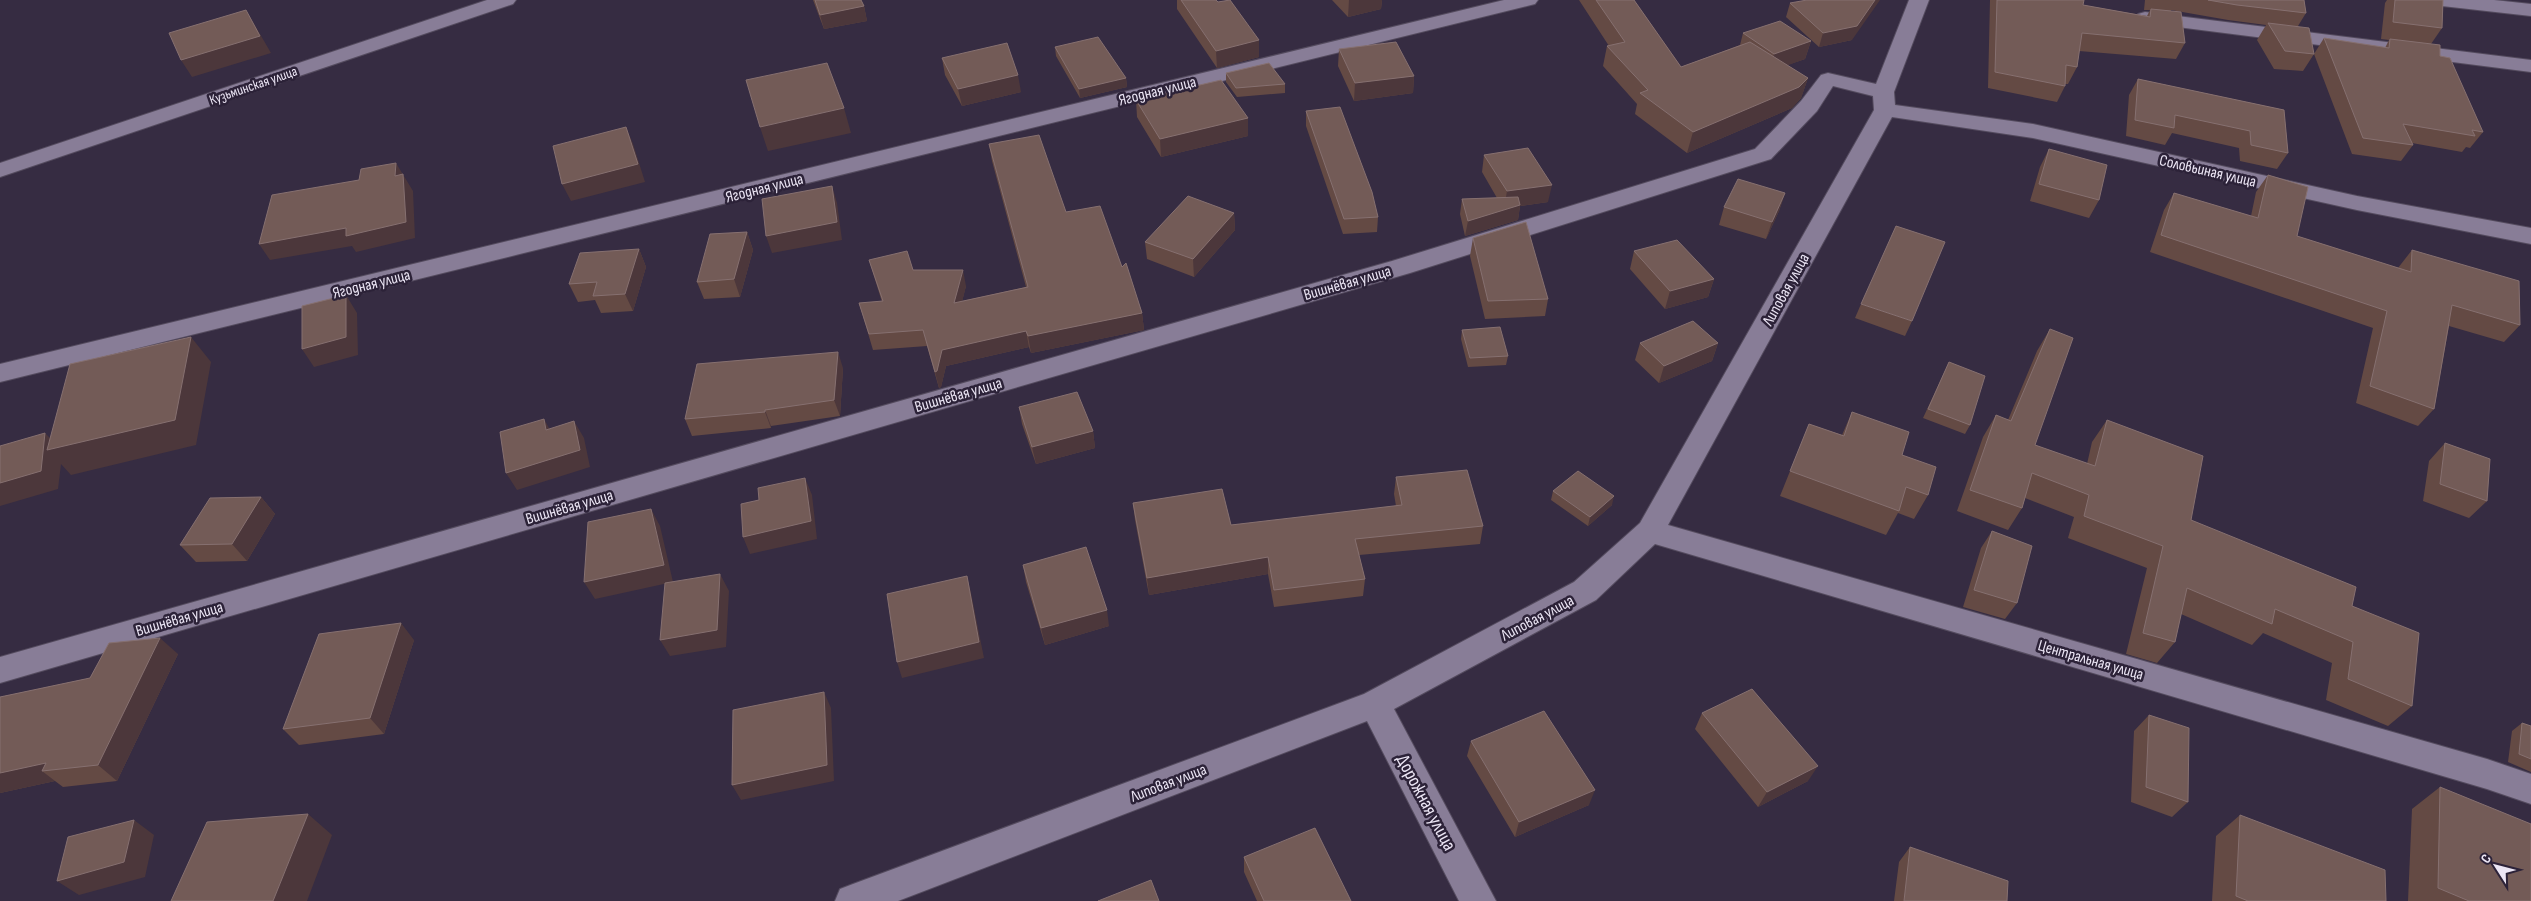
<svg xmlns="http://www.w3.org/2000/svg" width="2531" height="901" font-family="'Sofia Sans Condensed',sans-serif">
<rect width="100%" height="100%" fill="#362c42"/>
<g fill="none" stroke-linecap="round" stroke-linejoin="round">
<defs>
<path id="street" d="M487 0H516L513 4 0 177V163Z
M1504 0H1538L1535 4 0 382V364Z
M1909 0H1929L1894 92 1895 105 2033 124 2357 196 2531 228V244L2357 210 2033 138 1892 117 1668 525 2487 759 2531 774V804L2487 789 1655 544 1596 600 1394 709 1496 901H1459L1367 721 898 901H835L840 889 853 884 1364 694 1574 582 1640 523 1874 110 1873 96 1833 86 1817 111 1771 159 1410 273 0 683V657L1392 261 1755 149 1801 101 1821 75 1828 73 1876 84Z
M2432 0H2494L2531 4V16L2442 6 2435 4Z
M2145 12 2531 60V72L2138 22 2135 18 2138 14Z"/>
</defs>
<!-- street casing -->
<use href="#street" stroke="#544b5e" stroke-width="2"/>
<!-- street -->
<use href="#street" fill="#887d97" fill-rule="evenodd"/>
</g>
<!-- wall -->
<path fill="#644a44" d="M813 0H861L864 6 867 21 824 29Z
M1177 0H1216L1259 40V57L1217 68 1177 9Z
M1332 0H1382L1381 9 1348 17Z
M1579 0H1634L1681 67 1740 45 1743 33 1811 41 1805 59 1787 65 1808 78 1801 98 1792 108 1687 153 1635 114 1637 104 1603 66 1607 46H1609Z
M1990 0H2082L2083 5 2147 16 2150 10H2144L2145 0H2304L2306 13 2298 26 2314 54 2303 71 2274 69 2257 40 2266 25 2228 20 2171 10V11L2185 43 2176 59 2079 51 2077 67 2068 84H2065V86L2057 102 1988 88Z
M2387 0H2443L2442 28 2431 44 2440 56 2483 132 2470 148 2466 147 2462 152 2412 143 2413 145 2401 161 2352 154 2314 54 2324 38 2385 48 2389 40 2381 39 2385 3Z
M1790 3 1852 40 1819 47 1786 17Z
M1055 47 1126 78 1127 87 1080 98 1056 56Z
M1339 49 1414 76 1413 93 1354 101 1338 66Z
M942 58 1021 92 962 106 945 75Z
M1226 73 1285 84V93L1237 97 1226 82Z
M2138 79 2284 110 2288 153 2277 169 2240 161 2239 148 2172 133 2165 145 2126 136 2129 95Z
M1136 100 1248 118V136L1161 157 1137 117Z
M1306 111 1378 217 1377 232 1343 234 1306 126Z
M989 144 1066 212 1122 267 1142 313 1144 330 1031 353 1029 347 946 366 941 387 939 388 927 346 873 350 859 303 882 302 869 260 913 270 966 286 962 301 1026 287 992 161Z
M2049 149 2099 200 2089 218 2030 201 2040 167Z
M1484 155 1548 202 1520 206 1518 220 1465 236 1460 214 1462 199 1497 198 1482 172Z
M2268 175 2297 236 2398 268 2412 250 2520 325 2504 342 2449 326 2434 409 2418 426 2356 403 2373 328 2150 252 2164 210 2174 193 2251 216 2256 192Z
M1785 193 1779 211 1766 239 1719 225 1724 207Z
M1234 213 1235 230 1194 277 1147 259 1145 242Z
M747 232 753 250 740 297 704 299 697 282Z
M1473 238 1548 299 1545 316 1485 319 1470 256Z
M639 249 646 267 633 311 601 313 595 300 578 302 569 284Z
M1634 251 1714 279 1708 297 1665 309 1630 269Z
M1861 304 1912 321 1905 336 1855 318Z
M2050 329 2035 445 2087 464 2092 442 2107 420 2191 520 2352 606 2412 706 2388 726 2326 700 2332 663 2263 633 2252 645 2181 614 2175 642 2157 663 2126 654 2147 568 2068 538 2074 517 2025 498 2022 508 2008 530 1957 511 1983 437 1996 415 2008 420 2037 351Z
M1462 330 1508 356 1506 365 1468 367 1461 339Z
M1640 343H1718L1712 361 1659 383 1635 360Z
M1949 362 1970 425 1965 434 1923 418Z
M843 368 840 416 771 426V428L692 436 685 419Z
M1019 407 1093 431 1095 448 1036 464 1022 424Z
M1852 412 1902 455 1928 495 1914 519 1898 513 1886 535 1780 496 1809 424 1842 435Z
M2445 443 2487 501 2469 518 2423 501 2429 461Z
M1396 477 1483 526 1480 544 1359 555 1365 579 1363 596 1274 607 1268 574 1149 595 1135 520 1133 503 1231 525 1396 506 1394 494Z
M1553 491 1612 505 1588 526 1551 500Z
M261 497 275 514 247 561 196 562 180 545Z
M1992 531 2017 603 2005 619 1963 607 1981 548Z
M1023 565 1109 626 1045 645 1026 582Z
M414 640 384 734 299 745 283 729Z
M178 654 117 781 63 787 55 781 0 793V697L90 678Z
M1702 713 1808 781 1758 807 1695 729Z
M2149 715 2188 802 2172 817 2131 802 2134 731Z
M2522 723 2531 726V772L2508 762 2512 731Z
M1471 741 1589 805 1515 837 1467 756Z
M2440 787 2531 901H2408L2412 809Z
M2240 815 2386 901H2212L2216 836Z
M1910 847 2007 901H1894L1899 862Z
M1244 857 1351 901H1257L1244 872Z"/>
<!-- shaded-wall -->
<path fill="#4c373b" d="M1349 0H1382L1381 9 1348 17Z
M1875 0H1880L1852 40 1819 47 1823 33Z
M864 6 867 21 824 29 820 15Z
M246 10 271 53 192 77 181 60Z
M1259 40V57L1217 68 1216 51Z
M1811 41 1805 59 1769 72 1774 54Z
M1018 75 1021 92 962 106 958 89Z
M1414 76 1413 93 1354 101 1355 83Z
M1126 78 1127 87 1080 98 1079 89Z
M1808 78 1801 98 1792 108 1687 153 1693 132Z
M844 108 851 133 768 151 760 127Z
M1248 118V136L1161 157 1160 139Z
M626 127 633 144 645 182 571 201 562 184Z
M396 163 413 191 415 238 356 252 352 246 270 260 259 244 395 176Z
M1552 185 1548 202 1520 206 1518 220 1465 236 1468 221 1504 209 1507 191Z
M832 186 837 203 842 240 772 253 766 236Z
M1785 193 1779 211 1766 239 1772 222Z
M1234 213 1235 230 1194 277 1193 259Z
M747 232 753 250 740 297 734 279Z
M639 249 646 267 633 311 625 294Z
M963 270 966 286 958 319 954 303Z
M1714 279 1708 297 1665 309 1670 291Z
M346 295 357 313 358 355 314 367 302 349Z
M1142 313 1144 330 1031 353 1028 336Z
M1026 331 1029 347 946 366 941 387 939 388 935 372 942 350Z
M191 337 211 362 196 445 71 475 61 464 58 489 0 506V483L45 433 59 447Z
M1718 343 1712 361 1659 383 1664 366Z
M838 352 843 368 840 416 834 400Z
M765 410 771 426V428L765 412Z
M544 419 554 437 546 430Z
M574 421 584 438 590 467 517 490 506 473Z
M1093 431 1095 448 1036 464 1032 447Z
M805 478 812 495 817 539 750 554 743 537Z
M1614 496 1612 505 1588 526 1590 517Z
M261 497 275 514 247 561 232 544Z
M651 509 660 526 673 582 595 599 584 582Z
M1268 557V574L1149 595 1147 578Z
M720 574 729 591 726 647 670 656 660 640Z
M967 576 971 593 984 658 902 678 897 662Z
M1107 610 1109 626 1045 645 1041 628Z
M401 623 414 640 384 734 370 718Z
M160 638 178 654 117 781 98 765Z
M824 692 831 708 834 781 741 800 732 785Z
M46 763 42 771 55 781 0 793V773Z
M1818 766 1808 781 1758 807 1767 792Z
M1595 790 1589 805 1515 837 1519 822Z
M308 814 332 835 307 901H273Z
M134 820 154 835 145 877 79 895 57 881Z"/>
<!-- building -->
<path fill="#735b57" stroke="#867070" d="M815 0H861L864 6 820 15Z
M1181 0H1216L1218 2 1230 0 1259 40 1216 51Z
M1596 0H1634L1681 67 1750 42 1808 78 1799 87 1693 132 1640 93 1648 90 1607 46 1625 42Z
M1807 0H1875L1857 26 1823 33 1790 3Z
M1997 0H2084L2083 5 2150 17 2151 9 2181 12 2185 43 2082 33 2077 67 2066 65 2065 86 1995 72Z
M2208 0H2304L2306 13 2237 5Z
M2395 0H2443L2442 28 2393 22Z
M246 10 260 36 181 60 169 33Z
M1780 21 1811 41 1774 54 1743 33Z
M2268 23 2309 28 2314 54 2285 51Z
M1098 37 1126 78 1079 89 1055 47Z
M2324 38 2389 48 2390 39 2440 45V56L2450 58 2483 132 2472 130 2475 136 2403 124 2413 145 2363 138Z
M1396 42 1414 76 1355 83 1339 49Z
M1007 43 1018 75 958 89 942 58Z
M827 63 844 108 760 127 746 80Z
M1269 63 1285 84 1236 88 1226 73Z
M2138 79 2284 110 2288 153 2251 145 2250 131 2175 115 2174 128 2135 120Z
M1221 80 1248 118 1160 139 1136 100Z
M1340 107 1372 192 1378 217 1344 219 1306 111Z
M626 127 638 164 562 184 553 146Z
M1039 135 1066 212 1100 206 1122 267 1126 263 1142 313 1028 336 1026 331 942 350 937 371 935 372 923 330 869 334 859 303 883 301 869 260 907 251 913 270H963L954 303 1028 287 989 144Z
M1528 148 1552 185 1507 191 1484 155Z
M2049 149 2107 165 2099 200 2039 184Z
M396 163 395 176 403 174 406 222 346 236V228L259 244 272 195 359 180 361 169Z
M2268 175 2308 187 2297 236 2411 272 2412 250 2519 281 2520 325 2452 305 2434 409 2370 386 2387 311 2161 235 2174 193 2258 218Z
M1738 179 1785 193 1772 222 1724 207Z
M832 186 837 222 766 236 762 199Z
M1188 196 1234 213 1193 259 1145 242Z
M1518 197 1520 205 1468 221 1462 199Z
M1526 222 1548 299 1488 301 1473 238Z
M1896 226 1945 242 1912 321 1861 304Z
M747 232 734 279 697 282 710 234Z
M1677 240 1714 279 1670 291 1634 251Z
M639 249 625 294 593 296 597 282 569 284 580 253Z
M346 295V337L302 349V306Z
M1693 321 1718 343 1664 366 1640 343Z
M1500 327 1508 356 1470 358 1462 330Z
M2050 329 2073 338 2035 445 2095 466 2107 420 2203 456 2191 520 2356 587 2352 606 2419 633 2412 706 2348 679 2353 642 2275 609 2272 624 2187 588 2175 642 2143 633 2163 546 2084 516 2089 495 2032 473 2022 508 1970 490 1996 415 2011 421Z
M191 337 175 420 47 450 70 364Z
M838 352 834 400 765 410V412L685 419 697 364Z
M1949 362 1985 376 1970 425 1928 409Z
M1077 392 1093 431 1032 447 1019 407Z
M1852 412 1909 432 1902 455 1936 467 1928 495 1906 487 1899 511 1790 471 1809 424 1844 436Z
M544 419 546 430 574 421 580 450 506 473 500 432Z
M45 433 41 471 0 483V446Z
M2445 443 2490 459 2487 501 2440 484Z
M1467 470 1483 526 1355 539 1365 579 1274 590 1268 557 1147 578 1133 503 1222 489 1231 525 1402 505 1396 477Z
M1578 471 1614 496 1590 517 1553 491Z
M805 478 811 521 743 537 741 504 759 500 758 488Z
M261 497 232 544 180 545 210 498Z
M651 509 664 565 584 582 588 522Z
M1992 531 2032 546 2017 603 1974 590Z
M1086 547 1107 610 1041 628 1023 565Z
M720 574 717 630 660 640 665 583Z
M967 576 979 642 897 662 887 594Z
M401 623 370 718 283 729 319 634Z
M160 638 98 765 42 771 46 763 0 773V697L90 678 109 643Z
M1752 689 1818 766 1767 792 1702 713Z
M824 692 827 765 732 785 733 710Z
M1544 711 1595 790 1519 822 1471 741Z
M2149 715 2189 728 2188 802 2146 787Z
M2522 723 2531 726V759L2519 754Z
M2440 787 2531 824V901H2469L2438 888Z
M308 814 273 901H171L207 822Z
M2240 815 2385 870 2386 901H2248L2236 896Z
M134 820 124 862 57 881 68 837Z
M1315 828 1351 901H1264L1244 857Z
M1910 847 2008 881 2007 901H1904Z
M1151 880 1159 901H1098Z"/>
<g text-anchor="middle" stroke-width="5" stroke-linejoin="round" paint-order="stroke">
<!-- far-street labels -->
<g font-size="14" fill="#ece6f5" stroke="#2c2238">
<text transform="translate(253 85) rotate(-19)" y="5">Кузьминская улица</text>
</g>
<!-- street labels -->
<g font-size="16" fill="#ece6f5" stroke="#2c2238">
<text transform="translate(1157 90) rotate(-14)" y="6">Ягодная улица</text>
<text transform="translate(2208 170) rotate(13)" y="6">Соловьиная улица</text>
<text transform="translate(764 187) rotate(-14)" y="6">Ягодная улица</text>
<text transform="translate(1347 282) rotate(-16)" y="6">Вишнёвая улица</text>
<text transform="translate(371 283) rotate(-14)" y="6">Ягодная улица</text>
<text transform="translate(1785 289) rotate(-61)" y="6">Липовая улица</text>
<text transform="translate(958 394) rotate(-16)" y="6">Вишнёвая улица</text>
<text transform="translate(569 506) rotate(-16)" y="6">Вишнёвая улица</text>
<text transform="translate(1537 617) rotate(-28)" y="6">Липовая улица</text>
<text transform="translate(179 618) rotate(-16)" y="6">Вишнёвая улица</text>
<text transform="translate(2091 659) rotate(16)" y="6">Центральная улица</text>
<text transform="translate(1168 782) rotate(-21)" y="6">Липовая улица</text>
</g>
<!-- near-street labels -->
<g font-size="19" fill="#ece6f5" stroke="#2c2238">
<text transform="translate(1427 802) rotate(62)" y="7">Дорожная улица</text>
</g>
</g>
<!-- north arrow -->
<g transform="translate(2496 866) rotate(306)" stroke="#2c2238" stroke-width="4" paint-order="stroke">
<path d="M0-4L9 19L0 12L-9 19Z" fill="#ece6f5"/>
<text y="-8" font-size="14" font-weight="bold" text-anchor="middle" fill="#ece6f5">С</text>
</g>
</svg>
